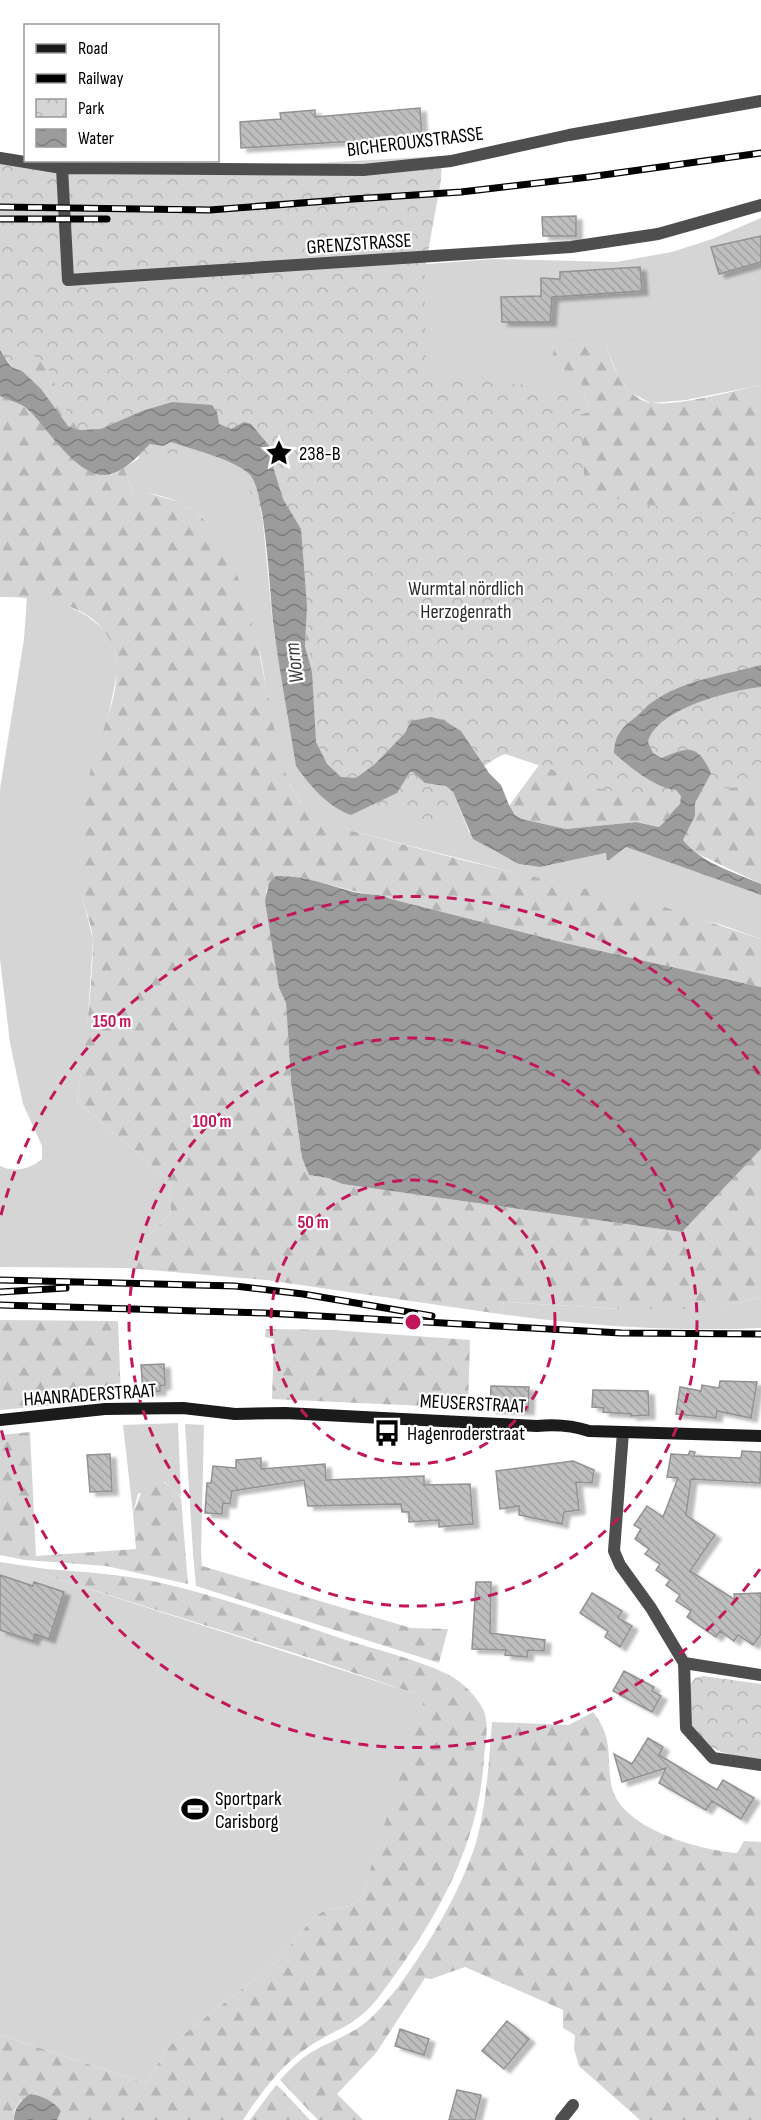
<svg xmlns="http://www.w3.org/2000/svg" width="761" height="2120" font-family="'Sofia Sans Condensed',sans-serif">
<defs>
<pattern id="forest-firs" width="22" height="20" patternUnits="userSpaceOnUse" patternTransform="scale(1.5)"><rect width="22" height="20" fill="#d5d5d5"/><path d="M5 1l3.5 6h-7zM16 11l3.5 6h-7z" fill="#b5b5b5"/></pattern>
<pattern id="park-crowns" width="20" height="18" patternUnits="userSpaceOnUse" patternTransform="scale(1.5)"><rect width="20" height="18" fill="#d5d5d5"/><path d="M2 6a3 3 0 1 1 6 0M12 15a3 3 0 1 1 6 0" fill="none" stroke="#b5b5b5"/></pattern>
<pattern id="water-waves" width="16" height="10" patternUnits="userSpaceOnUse" patternTransform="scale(1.5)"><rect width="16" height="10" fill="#9c9c9c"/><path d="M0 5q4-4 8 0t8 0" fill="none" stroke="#7d7d7d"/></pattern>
<pattern id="building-back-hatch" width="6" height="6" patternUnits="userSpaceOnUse" patternTransform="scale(1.5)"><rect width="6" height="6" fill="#bebebe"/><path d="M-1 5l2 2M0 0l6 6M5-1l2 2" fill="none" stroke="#a2a2a2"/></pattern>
<filter id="shadow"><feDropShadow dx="6" dy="4" stdDeviation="1.5" flood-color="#0004"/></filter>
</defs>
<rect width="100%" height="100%" fill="#fff"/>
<!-- grass -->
<path fill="#d5d5d5" d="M761 218V385L686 400 651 403 631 393 619 379 607 348 579 375 589 412 565 418 512 439 252 277 494 259 616 262 672 252 712 239Z
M144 449 203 450 250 475 257 491 263 523 273 626 287 709 397 793 446 786 453 792 469 832 496 852 502 853 519 864 540 867 607 853V859L626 847 761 895V939L722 925 352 831C339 823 306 810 298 798 271 762 270 697 260 653 256 637 216 532 207 522 190 503 159 492 133 492L124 468 138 459Z
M27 597 59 601 87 616 106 631 113 644 118 669 106 727 90 774 82 895 93 940 87 1031 77 1101 163 1175 169 1184 171 1213 132 1252 127 1268 0 1267V1166C15 1173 30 1169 42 1159V1146L23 1104 10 1043 0 959V789L24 639Z
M761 1297V1328C674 1332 586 1326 500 1314L504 1302 622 1309H709Z
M178 1423 181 1497 165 1482 138 1494 133 1513 123 1425Z
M185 1424 204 1425 201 1553H193Z
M0 1562 46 1569 45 1575 426 1697 361 1898 350 1906 326 1910 315 1916 275 1963 169 2046 146 2083 0 2035Z"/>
<!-- forest -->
<path fill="url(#forest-firs)" d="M0 290 311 390 565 418 589 412 579 376 551 364C552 357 553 348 560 344 570 338 596 339 605 346 609 350 610 357 612 362 618 380 632 400 652 403 680 406 732 391 761 385V649L312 672 305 646 307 606 271 448 80 430 68 426 22 371 11 367 6 357Z
M0 396 24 406 111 475 124 468 133 492H144L179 502 195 511 209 524 232 564 243 589 259 651 280 758 290 786 300 801 352 831 470 862 664 907 761 939V987L565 943 391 899C378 893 367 895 354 891 328 885 304 875 276 876L266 890 279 988 286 1003 291 1083 302 1158 309 1175 328 1178 342 1184 682 1232 761 1149V1297L710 1309H622L504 1302 500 1314 266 1280 127 1268 132 1252 171 1213 169 1185 163 1175 77 1101C84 1049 92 996 93 943 93 927 85 911 82 894 77 855 81 816 89 777 97 737 130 682 111 642 93 602 38 597 0 597Z
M761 687V884L692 851 683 840 695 816V803L700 791Z
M556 742 681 796 680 804C671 812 667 820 659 827L636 822 566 829 522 819 516 816 509 806Z
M0 1320 118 1321 121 1399 0 1410Z
M266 1329 332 1330 470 1340 468 1408 272 1399 274 1339 265 1337Z
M30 1432 36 1556 136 1549 133 1513 145 1483C162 1476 169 1485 181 1498L188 1584 106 1566 25 1560 0 1555V1435Z
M193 1553H201L202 1566 411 1628 448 1629 439 1663 196 1586Z
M46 1569C84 1572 120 1574 157 1582 220 1596 282 1619 343 1639 374 1649 422 1661 449 1675 463 1682 476 1696 483 1709 490 1724 485 1742 484 1758 479 1848 434 1923 381 1994 356 2028 337 2027 307 2048 280 2066 260 2094 243 2120H57L61 2111 21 2100 14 2111V2120H0V2035L146 2083 169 2046 275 1963 315 1916 326 1910 350 1906 361 1898 425 1697 313 1659 45 1575Z
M593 1712C613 1737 607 1754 611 1783 617 1828 699 1850 737 1853L744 1841 761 1842V2120H640L579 2066 574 2049 575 2035 563 2028V2010L465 1967 431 1979 425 1978 376 2053 337 2094 363 2120H318L280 2080C289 2070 299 2060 310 2053 330 2041 352 2035 370 2019 410 1981 465 1888 478 1835 487 1798 489 1759 492 1722L569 1725Z
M276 2085 280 2088 310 2120H250Z"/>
<!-- park -->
<path fill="url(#park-crowns)" d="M0 155 75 162 243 167 442 156 441 180 425 269 426 374 579 391 585 493 688 512 761 515V785L719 789 680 800 593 788 568 775 505 754C485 762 471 779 452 790L449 816 445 823 425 822 355 799 317 763 307 663 312 644 305 614 260 507 235 468 205 451 134 457 90 450 62 402 48 368 34 356 10 364 7 358 0 363Z
M703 1676 761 1684V1759C729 1755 709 1755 691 1724L690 1685 695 1678Z"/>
<!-- water -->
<path fill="url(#water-waves)" d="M0 350 11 367 22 371 41 389 68 426 80 430 101 429 142 411 172 402 212 405 217 412 219 424 231 429 244 422 251 424 271 448 273 467 283 499 301 529 307 606 305 646 312 672 316 742 327 764 341 777 356 778 375 764 405 733 411 721 431 717 443 720 461 731 489 773 501 785 509 805 515 815 522 819 566 829 636 822 659 827C667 820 671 812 680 804L681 796 676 790C657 789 628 766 614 753 615 733 623 727 637 716 642 712 646 706 651 703 682 680 725 675 761 665V687C731 690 656 709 648 742L653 753 661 758C686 749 696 740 711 773L695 803V816L683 840C701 863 736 873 761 884V895L626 847 609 860H607L606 853 540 867 519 864 473 839 453 792 446 786 425 783 413 772H410L397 793 351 815C327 806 311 787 296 766 289 721 280 675 274 630 270 600 266 495 251 476 238 460 190 449 171 442L163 446 150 444C138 455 130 467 114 473 80 487 46 423 25 407 17 402 8 400 0 396Z
M276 876C304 875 328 885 354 892 367 895 378 893 391 899L565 943 761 987V1149L682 1232 342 1184 328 1178 309 1175 302 1158 291 1082 286 1003 279 988 265 901 269 883Z
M30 2094C41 2095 55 2102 61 2111L57 2120H14C14 2108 20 2101 30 2094Z"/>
<!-- building -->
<path fill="url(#building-back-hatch)" stroke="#929292" stroke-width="1.5" filter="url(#shadow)" d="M420 108 422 137 241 148 240 122 281 119 280 113 315 110V117Z
M576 216V236H543L542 217Z
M761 236V262L719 274 711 247Z
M640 267 642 291 552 297 550 322H502L501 297 541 296V278L560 279V272Z
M164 1364 165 1385 160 1386V1391L143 1392 141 1365Z
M720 1381 757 1382 751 1418 717 1411 716 1418 676 1414 680 1387 701 1391 702 1385 719 1388Z
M491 1386 529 1387 528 1411 490 1409Z
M593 1390 648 1391 649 1415 631 1416V1414L603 1412 604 1408 592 1407Z
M690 1451 695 1452 694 1456 741 1458 742 1451 761 1452 760 1483 691 1479 686 1515 715 1535 690 1571 735 1600 734 1594 761 1593V1634L753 1645 738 1635 734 1641 720 1631 716 1637 687 1617 691 1611 676 1601 680 1595 666 1585 670 1580 656 1570 660 1564 645 1554 649 1549 635 1539 641 1529 634 1525 647 1506 663 1517 678 1478 667 1477 671 1454 688 1455Z
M110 1454 112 1491 90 1492 87 1455Z
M261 1458V1469L325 1464 326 1480 424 1476V1485L470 1484 473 1524 439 1527V1520L409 1522V1512H402L401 1504 308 1506 304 1480 232 1491 230 1504 223 1503 222 1514 205 1513 207 1483H211L213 1466 236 1468V1460Z
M573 1461 594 1470 592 1483 576 1482 579 1510 564 1512 562 1524 519 1515V1506L500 1509 496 1471Z
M0 1575 33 1586 34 1582 64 1592 49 1639 35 1634 33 1641 0 1630Z
M476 1582H491L490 1633 545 1640 544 1651 528 1650 527 1657 505 1655 506 1650 472 1649Z
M592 1593 622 1611 618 1618 632 1626 620 1647 605 1637 608 1631 580 1613Z
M624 1671 654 1687 652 1691 661 1696 652 1712 613 1691Z
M648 1738 663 1747 659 1755 717 1790 723 1780 754 1798 741 1819 712 1801 706 1810 659 1783 666 1768 622 1782 614 1754 632 1764Z
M507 2021 529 2039 504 2069 482 2051Z
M400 2029 429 2039 424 2055 395 2046Z
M457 2090 481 2095 475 2120H449Z"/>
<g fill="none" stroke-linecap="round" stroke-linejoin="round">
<!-- street -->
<path stroke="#4e4e4e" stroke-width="12" d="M0 158 62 168 363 170 451 161 569 135 761 101
M62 168 68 280 571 247 658 234 761 205
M623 1432 614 1551 620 1565 651 1608 684 1663 686 1728 713 1758 761 1765
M684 1663 761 1675
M561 2120 573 2105"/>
<!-- secondary -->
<path stroke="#1b1b1b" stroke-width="12" d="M0 1420 105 1409 183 1408 235 1414 285 1413 537 1426C556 1424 571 1425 589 1431L761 1436"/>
<defs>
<path id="rail" d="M0 207 210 210 353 199 461 192 589 177 761 153
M0 219H107
M0 1280 235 1286 303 1294 432 1316
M0 1292 66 1288
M0 1305 265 1313 621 1333 761 1334"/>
</defs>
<!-- rail casing -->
<use href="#rail" stroke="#000" stroke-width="7"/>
<!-- rail -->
<use href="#rail" stroke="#fff" stroke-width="4.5" stroke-dasharray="14" stroke-linecap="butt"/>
</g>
<!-- distance rings -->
<g fill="none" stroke="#c2185b" stroke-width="3" stroke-dasharray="10 8">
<circle cx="413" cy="1322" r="142"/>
<circle cx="413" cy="1322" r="284"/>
<path d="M760 1569A426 426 0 0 1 1 1429M1 1215A426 426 0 0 1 760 1075"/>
</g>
<!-- icons -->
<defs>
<symbol id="sight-bare" viewBox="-9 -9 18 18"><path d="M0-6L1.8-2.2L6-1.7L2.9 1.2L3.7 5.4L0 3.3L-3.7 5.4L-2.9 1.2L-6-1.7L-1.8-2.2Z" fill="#000" stroke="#fff" stroke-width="2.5" paint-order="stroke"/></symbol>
<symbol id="bus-bare" viewBox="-9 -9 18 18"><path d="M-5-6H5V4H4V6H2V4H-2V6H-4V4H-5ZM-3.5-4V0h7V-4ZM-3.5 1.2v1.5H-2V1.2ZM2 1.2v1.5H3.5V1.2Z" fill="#000" stroke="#fff" stroke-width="2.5" paint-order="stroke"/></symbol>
<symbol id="stadium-bare" viewBox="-9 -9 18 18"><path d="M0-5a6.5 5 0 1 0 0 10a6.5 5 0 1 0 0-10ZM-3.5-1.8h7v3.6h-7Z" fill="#000" stroke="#fff" stroke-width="2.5" paint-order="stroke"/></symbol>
</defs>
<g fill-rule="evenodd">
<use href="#sight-bare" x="260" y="434" width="38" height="38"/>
<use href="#bus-bare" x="368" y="1414" width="38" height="38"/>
<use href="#stadium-bare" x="176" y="1790" width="38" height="38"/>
</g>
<g text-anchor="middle" stroke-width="4.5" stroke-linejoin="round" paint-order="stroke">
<!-- street labels -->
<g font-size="20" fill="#000" stroke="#fff">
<text transform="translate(415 141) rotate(-7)" y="7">BICHEROUXSTRASSE</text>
<text transform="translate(359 243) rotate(-4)" y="7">GRENZSTRASSE</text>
<text transform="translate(90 1394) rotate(-4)" y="7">HAANRADERSTRAAT</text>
<text transform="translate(473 1403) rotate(3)" y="7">MEUSERSTRAAT</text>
</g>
<!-- poi labels -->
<g font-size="20" fill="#000" stroke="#fff" text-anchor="start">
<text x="299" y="460">238-B</text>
<text x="407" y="1440">Hagenroderstraat</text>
<text x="215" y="1805">Sportpark<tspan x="215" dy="23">Carisborg</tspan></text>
</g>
<!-- park labels -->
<g font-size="20" fill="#2c2c2c" stroke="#fff">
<text x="466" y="595">Wurmtal nördlich<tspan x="466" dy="23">Herzogenrath</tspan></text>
</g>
<!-- water labels -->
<g font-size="21" font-style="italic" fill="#3d3d3d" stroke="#fff">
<text transform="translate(294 663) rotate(-97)" y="7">Worm</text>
</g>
</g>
<circle cx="413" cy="1322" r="9" fill="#c2185b" stroke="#fff" stroke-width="3"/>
<g font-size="18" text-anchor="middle" font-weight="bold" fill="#c2185b" stroke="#fff" stroke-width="4.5" stroke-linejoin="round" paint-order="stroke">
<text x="112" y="1027">150 m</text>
<text x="212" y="1127">100 m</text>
<text x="313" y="1228">50 m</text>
</g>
<!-- legend -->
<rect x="24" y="24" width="195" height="138" fill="#ffffff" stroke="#999999" stroke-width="1.5"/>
<rect x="36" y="44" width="30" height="9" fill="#1b1b1b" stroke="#999999" stroke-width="1.5"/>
<text x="78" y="54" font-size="18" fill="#000000">Road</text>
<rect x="36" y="74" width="30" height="9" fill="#000000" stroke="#999999" stroke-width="1.5"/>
<text x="78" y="84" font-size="18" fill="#000000">Railway</text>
<rect x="36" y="99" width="30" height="18" fill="url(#park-crowns)" stroke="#999999" stroke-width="1.5"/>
<text x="78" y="114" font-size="18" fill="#000000">Park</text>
<rect x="36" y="129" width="30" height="18" fill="url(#water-waves)" stroke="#999999" stroke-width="1.5"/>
<text x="78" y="144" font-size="18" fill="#000000">Water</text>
</svg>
